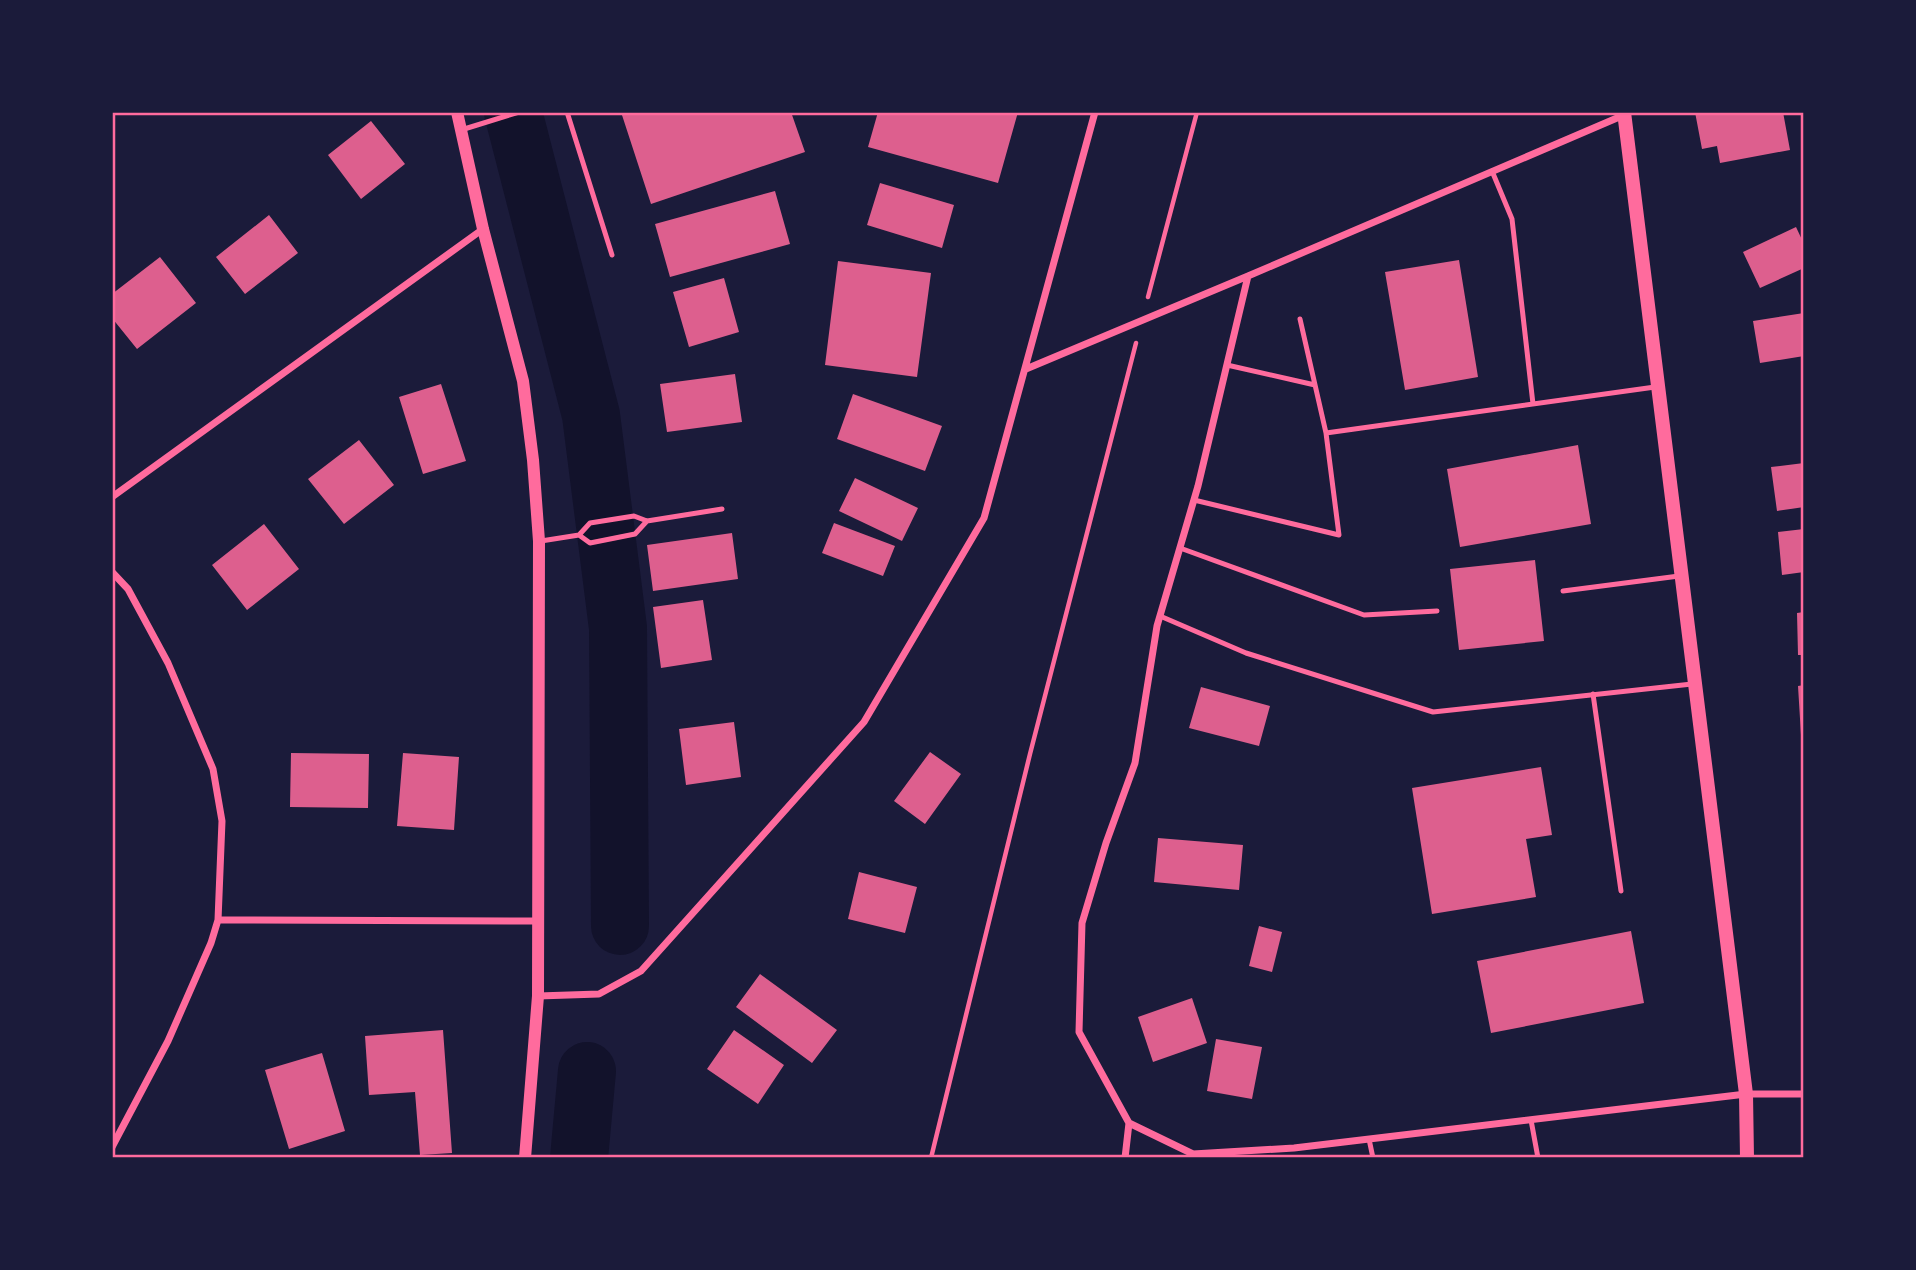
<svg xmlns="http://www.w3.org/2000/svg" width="1916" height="1270" font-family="Overpass,sans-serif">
<rect width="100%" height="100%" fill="#1b1b3a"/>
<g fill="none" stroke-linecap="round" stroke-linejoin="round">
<!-- river -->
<path stroke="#12122b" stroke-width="58" d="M513 112 591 415 618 628 620 926
M579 1158 587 1071"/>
</g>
<!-- building -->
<path fill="#dd5f8e" d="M621 112H791L805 152 651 204Z
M878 112H1018L998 183 868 147Z
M1695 112H1783L1790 150 1720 163 1717 146 1702 149Z
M371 121 405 164 361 199 328 155Z
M880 183 954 205 942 248 867 225Z
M775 191 790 244 670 277 655 224Z
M269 215 298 253 245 294 216 257Z
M1796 227 1804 244V268L1760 288 1743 252Z
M160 257 196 303 137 349 112 318V294Z
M1459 260 1478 377 1405 390 1385 272Z
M838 261 931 273 917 377 825 365Z
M724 278 739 332 689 347 673 292Z
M1804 313V356L1760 363 1753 321Z
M735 374 742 422 667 432 660 384Z
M441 384 466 461 423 474 399 397Z
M853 394 942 426 925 471 837 439Z
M359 440 394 485 344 524 308 479Z
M1578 445 1591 524 1460 547 1447 469Z
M1804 463V507L1777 511 1771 467Z
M855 478 918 508 902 541 839 511Z
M834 523 895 546 883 576 822 553Z
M264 524 299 569 247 610 212 565Z
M1804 529V572L1782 575 1778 532Z
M732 533 738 579 653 591 647 545Z
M1535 560 1544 641 1459 650 1450 569Z
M703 600 712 660 661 668 653 607Z
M1804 612V655H1798L1797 613Z
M1804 685V734L1801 735 1798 686Z
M1201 687 1270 706 1259 746 1189 728Z
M734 722 741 777 686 785 679 729Z
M930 752 961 774 925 824 894 801Z
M291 753 369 754 368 808 290 807Z
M403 753 459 757 454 830 397 826Z
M1541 767 1552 835 1526 839 1536 897 1432 914 1412 788Z
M1158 838 1243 845 1239 890 1154 882Z
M859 872 917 887 905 933 848 919Z
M1259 926 1282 932 1272 972 1249 966Z
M1631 931 1644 1003 1491 1033 1477 961Z
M760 974 837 1030 812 1063 736 1007Z
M1192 998 1207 1043 1153 1062 1138 1017Z
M443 1030 452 1153 420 1155 415 1092 369 1095 365 1036Z
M734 1030 784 1065 758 1104 707 1069Z
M1216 1039 1262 1047 1252 1099 1207 1091Z
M322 1053 345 1131 289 1149 265 1070Z"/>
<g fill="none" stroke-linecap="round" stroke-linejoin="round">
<!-- path -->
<path stroke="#ff6b9d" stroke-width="4.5" d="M1148 297 1197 112
M931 1158 1030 754 1136 343"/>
<!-- service -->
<path stroke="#ff6b9d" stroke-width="5" d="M567 112 612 255
M461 130 519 112
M1492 171 1512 219 1533 404
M1227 365 1315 385
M1326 433 1655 387
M1194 500 1339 535 1326 433 1300 319
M579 535 590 543 635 534 647 521
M541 541 579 535 590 523 634 516 647 521 722 509
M1180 548 1364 615 1437 611
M1563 591 1679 576
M1160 616 1246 653 1433 712 1692 684
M1593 694 1621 891
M1531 1120 1538 1158
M1369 1139 1373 1158"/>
<!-- minor -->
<path stroke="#ff6b9d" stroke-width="7" d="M1624 115 1248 276 1198 486 1157 626 1135 763 1106 843 1082 923 1079 1032 1129 1123 1193 1154 1294 1148 1746 1094H1804
M1026 369 1248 276
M112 497 483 229
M112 572 128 589 168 663 213 769 222 821 218 920 211 943 168 1041 112 1147
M218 920 536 921
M538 996 599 994 641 971 864 722 984 518 1095 112
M1125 1158 1129 1123"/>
<!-- tertiary -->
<path stroke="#ff6b9d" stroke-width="12" d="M457 112 483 229 523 381 533 460 539 541 538 996 525 1158"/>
<!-- secondary -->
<path stroke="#ff6b9d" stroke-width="14" d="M1624 112 1746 1094 1747 1158"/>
</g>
<!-- border -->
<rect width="1916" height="1270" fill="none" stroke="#1b1b3a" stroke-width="228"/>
<rect x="114" y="114" width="1688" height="1042" fill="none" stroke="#ff6b9d" stroke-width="2.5"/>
</svg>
